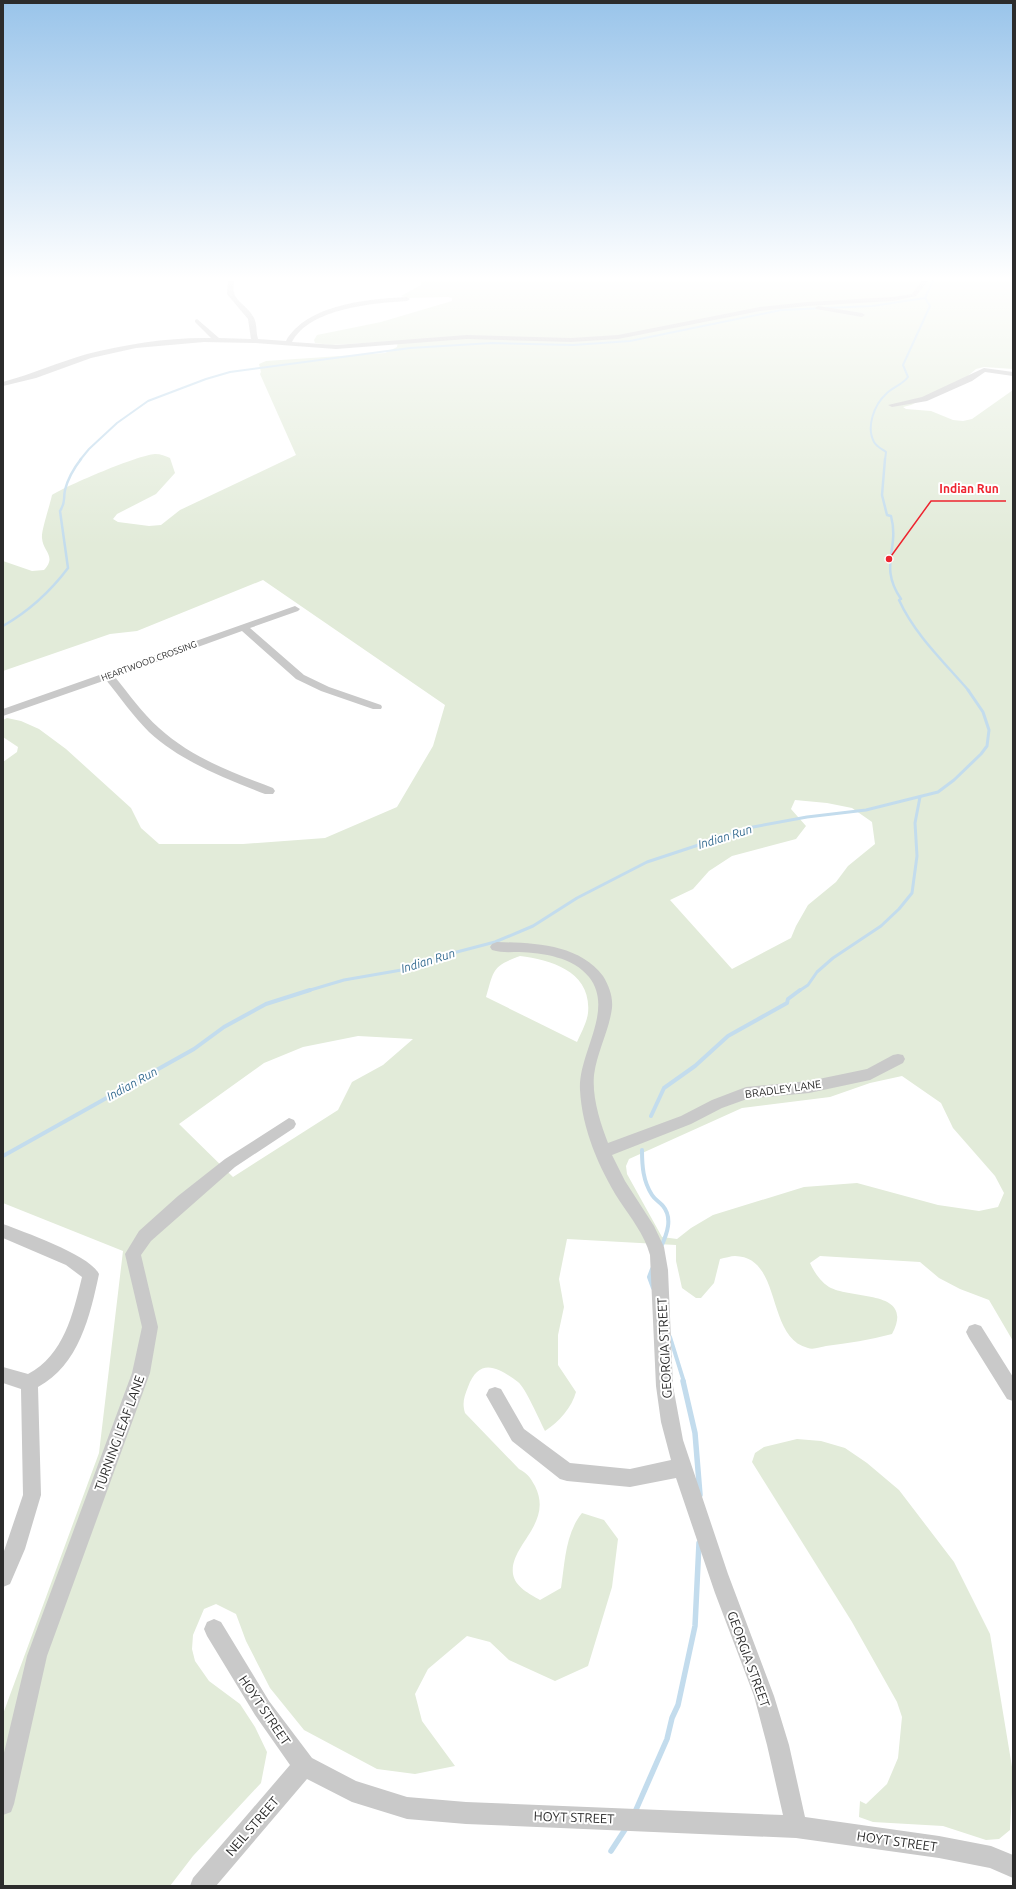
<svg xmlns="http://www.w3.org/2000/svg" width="1016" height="1889" font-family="Ubuntu,sans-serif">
<rect width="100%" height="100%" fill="#fff"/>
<!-- green -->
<path fill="#e2ebd9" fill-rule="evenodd" d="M421 281H1013V369L984 367 976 369 963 380 911 405 903 407 906 409 931 411 953 420 963 421 972 419 1013 390V1341L989 1300 960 1289 939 1278 920 1262 820 1256 810 1263C814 1272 820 1281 829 1287 852 1300 916 1289 892 1334 870 1340 848 1343 826 1346 821 1347 813 1350 808 1348 765 1337 783 1257 735 1256 731 1256 725 1258 720 1259L714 1283 701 1298H696L682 1288 676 1261V1245L567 1239 559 1279 564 1307 558 1335V1365L576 1392C572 1407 559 1422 545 1431 540 1421 525 1387 518 1382 498 1367 479 1357 468 1387 464 1397 462 1403 465 1413L519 1469C528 1474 530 1477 535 1486 554 1524 509 1545 513 1574 515 1587 530 1594 540 1600L561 1588C565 1563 565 1534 582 1513L604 1520 618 1539 612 1587 588 1666 555 1681 509 1660 490 1642 467 1636 428 1669 415 1694 422 1721 455 1766 415 1774 377 1769 304 1730 270 1688 246 1641 236 1614 216 1604 204 1609 193 1635 192 1649 195 1661 209 1681 240 1704 255 1727 267 1752 261 1783 193 1856 170 1886H3V1714L99 1453 123 1251 3 1203V762L17 752 18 747 3 737V720L7 718 21 721 39 729 66 749 131 808 141 828 159 844H243L325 838 397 807 433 746 445 705 263 580 137 631 110 634 3 671V561L32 571 44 570C57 556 43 552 42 538 41 531 50 505 52 495 68 485 138 455 155 454 161 454 165 456 170 458L175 473 156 494 117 514 113 519 118 522 149 526 161 525 180 510 296 455 260 374 261 372 259 364 266 361 385 353 397 347 398 341 331 345 315 343 314 340 317 335 381 322 452 301V298L448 297 409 298 401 296 421 285ZM795 800 827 803 852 808 872 822 875 844 848 866 836 882 808 905 796 926 791 938 732 969 670 900 693 889 709 871 732 856 796 839 806 826 791 809ZM520 956C552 960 592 972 588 1013 587 1022 581 1033 577 1042L486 997C494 970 492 966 520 956ZM358 1036 413 1039 383 1065 352 1082 338 1110 233 1177 179 1124 264 1063 303 1047ZM902 1076 941 1103 953 1128 995 1176 1004 1193 998 1207 979 1211 938 1205 857 1183 804 1187 713 1215 691 1228 677 1239 662 1237 627 1174 626 1166 629 1159 742 1108 830 1097 870 1083Z
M797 1439 821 1441 845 1448 867 1463 899 1490 954 1562 990 1634 1013 1773 1010 1830 999 1839 986 1840 943 1826 873 1822 859 1817 860 1801 866 1804 887 1784 898 1758 902 1717 897 1702 852 1622 752 1462 755 1453 764 1447Z"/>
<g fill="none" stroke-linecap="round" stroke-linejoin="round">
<!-- stream-far4 -->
<path stroke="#c3dced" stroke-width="2" d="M80 460 89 449 117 423 148 401 206 379 230 372 410 348 492 343 573 345 630 341 781 310 872 306 925 298
M885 460 886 452C882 449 877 447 874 442 866 427 874 405 886 394 893 387 902 385 908 377L903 365 930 306 925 298 933 281"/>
<!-- stream-far3 -->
<path stroke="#c3dced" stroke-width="2.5" d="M885 459 882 495 887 515 891 516C900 550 878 565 901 599L899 600C915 635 944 662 969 691
M3 626C29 611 50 592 68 568L60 511C66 502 63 500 65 490 68 478 74 468 81 459"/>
<!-- stream-far2 -->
<path stroke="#c3dced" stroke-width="3" d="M307 991 344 980 413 968 453 953 495 942 533 926 577 898 647 862 753 827 807 817 866 810 938 792 954 780 981 754 987 746 989 730 983 712 968 690
M799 991 808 985 817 972 833 958 881 926 899 909 912 893 917 856 915 823 920 797"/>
<!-- stream-far1 -->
<path stroke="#c3dced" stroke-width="4" d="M651 1116 664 1088 695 1066 728 1036 787 1003 788 999 800 990
M642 1150C642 1166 643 1181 652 1195 655 1200 660 1202 663 1206 673 1218 667 1234 661 1247
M3 1156 194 1049 224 1027 266 1004 310 990
M652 1269 649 1277 653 1288
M670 1337 684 1382"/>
<!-- stream -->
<path stroke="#c3dced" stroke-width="5.5" d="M683 1381 695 1433 700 1495
M635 1812 667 1739 672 1718 678 1705 695 1626 699 1543
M611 1851 626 1828"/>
<!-- minor -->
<path fill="#c9c9c9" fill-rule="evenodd" d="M228 281H234C230 302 246 302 254 318 257 324 256 332 258 339L286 341C307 304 369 299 407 297L410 299 407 301C374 303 310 308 292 342L336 345 467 335 571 338 618 335 760 307 807 302 893 297 912 294 921 281H928L916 296 893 301 807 306 760 311 618 339 571 342 467 339 336 349 255 343 204 342 136 348 91 358 36 378 3 386V382C32 374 59 362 87 354 125 344 172 337 211 338L195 322V320L197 319 219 338 251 339 248 319 227 294Z
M818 306 862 313 865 315 862 317 816 309 815 308Z
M984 368 1013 372V376L985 372 972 381 927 401 892 407 888 405 922 397Z
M295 606 300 609 298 611 250 628 304 675 329 687 381 705 382 707 381 709H373L321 691 296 679 242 631 115 677C129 694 142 713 159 728 192 758 233 773 273 788L275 791 273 794H265C224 778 182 762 149 732 133 716 120 697 106 680L3 716V709Z
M497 942C534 943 579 944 603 976 609 986 613 996 612 1008 609 1031 597 1052 594 1075 592 1098 600 1122 608 1143L681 1116 712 1100 746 1087 809 1081 843 1074 867 1069 893 1055 898 1054 903 1055 905 1059 903 1063 870 1080 809 1093 747 1099 722 1108 691 1124 612 1155 625 1181 654 1226 664 1247 668 1270 673 1386 683 1440 728 1574 774 1696 789 1745 805 1817 939 1836 991 1846 1013 1855V1878L990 1868 939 1858 796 1838 466 1824 407 1819 352 1802 307 1779 216 1886H190L193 1878 290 1765 255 1715 207 1636 204 1629 207 1622 214 1619 221 1622 269 1701 312 1758 356 1781 407 1797 466 1802 783 1815 767 1745 754 1696 715 1593 676 1478 630 1487 567 1481 560 1479 512 1441 486 1395 489 1389 495 1387 501 1389 524 1429 570 1463 630 1469 671 1460 661 1422 656 1386 650 1255C644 1234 631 1218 619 1200 599 1168 582 1129 580 1090 578 1053 615 1010 589 977 573 957 543 953 519 952 511 952 501 953 492 950L490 947 492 944Z
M289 1118 294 1120 296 1124 294 1128 235 1167 151 1241 141 1255 158 1327 150 1373 47 1656 14 1804 11 1812 3 1815V1757L27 1656 132 1373 142 1327 125 1254 139 1231 178 1196 225 1159Z
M3 1224C24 1232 90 1255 99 1274 90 1316 79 1365 38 1387L41 1495 25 1549 10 1584 3 1587V1554L23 1495 21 1389 3 1383V1367L28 1374C64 1355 73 1314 82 1277L66 1265 3 1238Z
M975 1324 981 1326 1013 1377V1401L1007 1399 969 1338 966 1332 969 1326Z"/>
</g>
<!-- sky -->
<linearGradient id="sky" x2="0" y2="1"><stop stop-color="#99c4ea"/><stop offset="0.51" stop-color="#fff"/><stop offset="1" stop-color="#fff" stop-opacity="0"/></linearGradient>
<rect width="1016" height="546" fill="url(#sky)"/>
<g text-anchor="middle" stroke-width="4" stroke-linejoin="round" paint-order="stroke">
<!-- far-street labels -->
<g font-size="9" fill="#2c2c2c" stroke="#fff">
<text transform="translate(149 661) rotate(-20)" y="3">HEARTWOOD CROSSING</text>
</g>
<!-- street labels -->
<g font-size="11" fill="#2c2c2c" stroke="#fff">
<text transform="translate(783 1089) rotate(-8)" y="4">BRADLEY LANE</text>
</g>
<!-- water labels -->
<g font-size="12" font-style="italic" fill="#376d92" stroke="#fff">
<text transform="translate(725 837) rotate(-17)" y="4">Indian Run</text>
<text transform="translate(428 961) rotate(-17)" y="4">Indian Run</text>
<text transform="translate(132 1084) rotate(-29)" y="4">Indian Run</text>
</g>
<!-- near-street labels -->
<g font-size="13" fill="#2c2c2c" stroke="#fff">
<text transform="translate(664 1348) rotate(-93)" y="5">GEORGIA STREET</text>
<text transform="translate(119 1433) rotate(-70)" y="5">TURNING LEAF LANE</text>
<text transform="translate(749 1659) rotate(70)" y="5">GEORGIA STREET</text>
<text transform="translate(265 1710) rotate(56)" y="5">HOYT STREET</text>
<text transform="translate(574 1817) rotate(2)" y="5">HOYT STREET</text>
<text transform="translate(252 1826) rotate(-49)" y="5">NEIL STREET</text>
<text transform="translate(897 1841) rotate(8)" y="5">HOYT STREET</text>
</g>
</g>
<!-- callouts -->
<path fill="none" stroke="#ee242f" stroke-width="1.5" d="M889 559L931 501H1006"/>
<circle fill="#ee242f" stroke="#fff" stroke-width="1.5" cx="889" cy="559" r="4"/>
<g font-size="12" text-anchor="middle" font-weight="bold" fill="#ee242f" stroke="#fff" stroke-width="4" stroke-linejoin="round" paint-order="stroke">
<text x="969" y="493">Indian Run</text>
</g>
<!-- border -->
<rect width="1016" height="1889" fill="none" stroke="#2c2c2c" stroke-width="8"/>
</svg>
